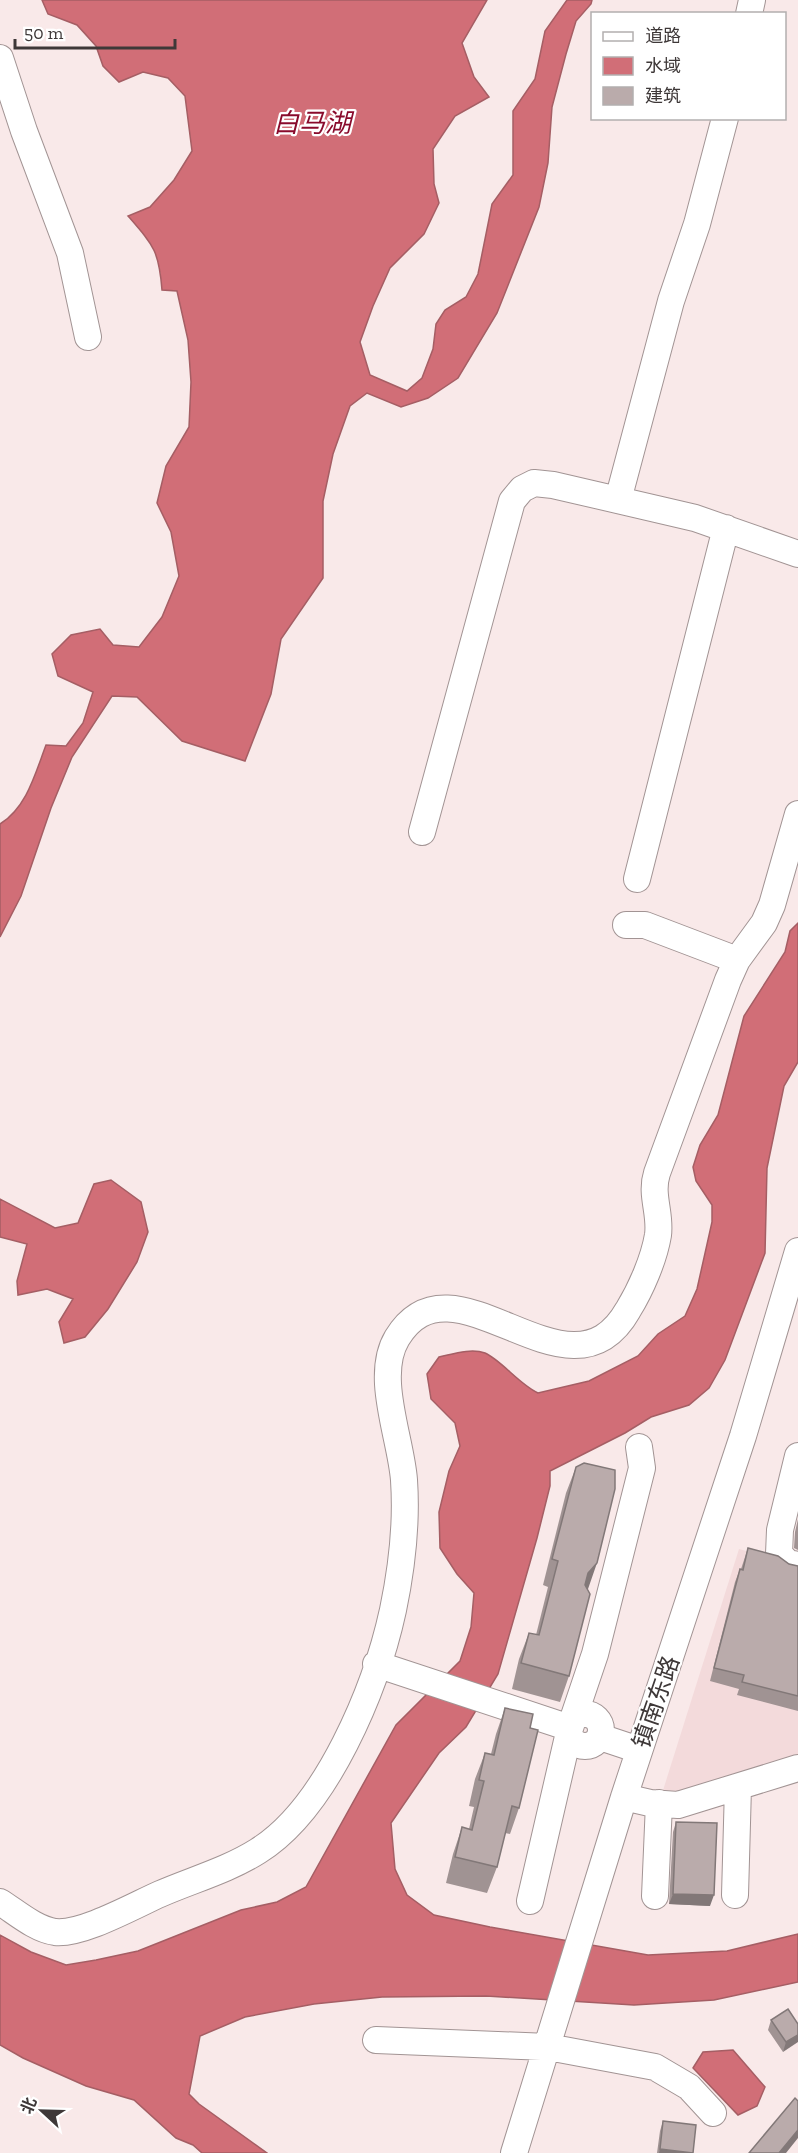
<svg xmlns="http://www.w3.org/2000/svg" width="798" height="2153" font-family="'Zilla Slab','Noto Sans SC',serif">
<rect width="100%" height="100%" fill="#f9e9e9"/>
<!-- built -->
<path fill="#f3dadb" d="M739 1549 798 1565V1768L659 1803Z"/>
<!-- water -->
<path fill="#d16e77" stroke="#a55e64" stroke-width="1.5" d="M42 0H487L462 43 474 77 489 97 455 116 433 149 434 184 439 203 424 234 390 268 373 306 360 342 370 375 407 391 422 378 433 349 436 324 445 310 466 297 478 274 492 204 513 175V111L535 79 545 31 567 0H592L591 4 576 21 566 54 552 107 548 163 539 207 497 313 458 378 428 398 401 407 367 393 350 406 333 454 323 501V578L281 639 271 694 245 761 182 741 137 697 112 696 72 757 51 808 21 896 0 937V824C27 807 35 774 46 745L66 746 83 723 93 692 58 676 52 654 71 635 100 629 113 645 139 647 162 617 179 576 171 532 157 503 166 466 189 427 191 382 188 340 177 291 162 290C159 251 154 246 128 216L150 207 174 180 192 151 185 96 168 78 143 72 119 82 103 66 96 46 77 25 48 14Z
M798 923V1062L784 1086 767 1168 765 1253 725 1360 709 1388 689 1405 651 1417 625 1433 550 1471V1486L537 1538 498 1674 466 1727 439 1753 391 1823 395 1869 407 1895 434 1915 490 1927 648 1955 727 1951 798 1934V1982L714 2000 634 2005 486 1996 382 1997 314 2004 245 2017 200 2036 189 2094 199 2104 267 2153H202L193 2145 176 2138 134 2100 86 2086 23 2058 0 2045V1935L31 1952 66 1965 96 1960 138 1951 241 1910 277 1902 306 1887 396 1725 460 1661 471 1627 474 1593 457 1574 440 1548 439 1512 449 1471 460 1446 455 1423 431 1399 427 1374 439 1357C453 1354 471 1348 485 1353 501 1360 519 1384 538 1393L589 1381 638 1356 658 1334 685 1316 697 1289 712 1222V1205L696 1181 693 1167 700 1145 718 1115 744 1016 785 952 790 931Z
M111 1180 141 1202 148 1232 137 1262 108 1309 85 1337 64 1343 59 1322 73 1299 47 1289 18 1295 17 1281 27 1244 0 1237V1199L55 1228 78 1223 94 1184Z
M733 2050 765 2087 757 2106 738 2115 693 2068 703 2052Z"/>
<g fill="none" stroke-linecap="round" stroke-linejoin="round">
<defs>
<path id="minor" d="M749 14 752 0
M0 58 24 131 70 253 88 337
M618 500 671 301 697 224 725 118
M422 832 512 501 522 489 534 483 553 485 695 518 798 554
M637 879 726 528
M626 925H645L737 960
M798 1456 780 1530 779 1554 788 1563 798 1565
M376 1664 570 1728
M569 1730a16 16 0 1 1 32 0a16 16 0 1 1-32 0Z
M600 1737 639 1750
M624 1797 650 1803 678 1805 798 1768
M735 1895 738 1787
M655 1896 659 1803
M530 1901 570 1728 595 1654 642 1468 639 1447
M0 1902C16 1912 35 1929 55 1932 82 1935 135 1905 160 1894 192 1880 228 1870 258 1851 327 1808 376 1688 393 1610 402 1567 407 1524 404 1480 401 1438 374 1376 397 1338 454 1244 569 1414 628 1310 641 1289 654 1259 658 1235 661 1213 650 1195 657 1173L728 980 737 960 764 923 772 905 798 814
M376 2040 548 2047 655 2067 689 2087 713 2113
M514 2153 624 1797 743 1436 798 1251"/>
</defs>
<!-- minor casing -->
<use href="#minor" stroke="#a29494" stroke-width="28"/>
<!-- minor -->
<use href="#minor" stroke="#fff" stroke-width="26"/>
</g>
<!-- wall -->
<path fill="#a09393" d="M576 1467 588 1589 569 1676 560 1702 512 1689 519 1659 529 1633 536 1635 548 1587 543 1585 566 1493Z
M798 1519V1550L794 1548 795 1532Z
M748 1548 789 1564 798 1566V1711L737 1695 739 1689 710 1681 735 1582 740 1569H741Z
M505 1708 530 1728 519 1808 510 1834 505 1833 497 1867 487 1893 446 1883 453 1854 462 1827 469 1829 474 1807 469 1806 475 1779 485 1753 491 1754 496 1734Z
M676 1822 710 1906 669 1904 673 1832Z
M771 2020 798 2024 783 2052 768 2030Z
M663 2121 693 2153H657L660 2131Z"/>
<!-- shaded-wall -->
<path fill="#827878" d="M597 1563 588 1589 579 1599 588 1573Z
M673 1894 714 1895 710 1906 669 1904Z
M798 2035V2042L783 2052 786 2042Z
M798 2130V2138L786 2153H779Z
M660 2149 693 2153H659Z"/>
<!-- building -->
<path fill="#baabab" stroke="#827878" stroke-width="1.5" d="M584 1463 615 1470V1489L597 1563 588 1573 585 1585 590 1594 569 1676 521 1663 529 1633 539 1635 558 1561 552 1559 576 1467Z
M748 1548 778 1556 789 1564 798 1566V1696L742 1682 744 1675 714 1668 740 1569 743 1570Z
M505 1708 533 1714 530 1728 538 1730 519 1808 512 1806 497 1867 455 1857 462 1827 472 1830 484 1781 479 1780 485 1753 494 1755Z
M676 1822 717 1823 714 1895 673 1894Z
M788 2009 798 2024V2035L786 2042 771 2020Z
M795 2098 798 2101V2130L779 2153H749Z
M663 2121 696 2125 693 2153 660 2149Z"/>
<g text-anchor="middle" stroke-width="4.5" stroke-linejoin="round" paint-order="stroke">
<!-- street labels -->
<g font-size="24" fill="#3e3838" stroke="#fff">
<text transform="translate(656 1702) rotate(-71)" y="8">镇南东路</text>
</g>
<!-- water labels -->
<g font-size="26" font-style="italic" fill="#890b2c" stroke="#fff">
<text x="312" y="132">白马湖</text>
</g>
</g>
<!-- legend -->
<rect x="591" y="12" width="195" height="108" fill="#ffffff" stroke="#b2afaf" stroke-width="1.5"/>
<rect x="603" y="32" width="30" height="9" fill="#ffffff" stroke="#b2afaf" stroke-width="1.5"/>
<text x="645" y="42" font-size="18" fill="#3e3838">道路</text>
<rect x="603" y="57" width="30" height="18" fill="#d16e77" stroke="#b2afaf" stroke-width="1.5"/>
<text x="645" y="72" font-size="18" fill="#3e3838">水域</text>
<rect x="603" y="87" width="30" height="18" fill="#baabab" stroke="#b2afaf" stroke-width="1.5"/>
<text x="645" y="102" font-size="18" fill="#3e3838">建筑</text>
<!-- north arrow -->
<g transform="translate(42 2111) rotate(292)" stroke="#ffffff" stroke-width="4.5" paint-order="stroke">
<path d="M0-4.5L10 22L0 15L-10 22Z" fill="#3e3838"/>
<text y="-9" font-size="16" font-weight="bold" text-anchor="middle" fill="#3e3838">北</text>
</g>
<!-- scale -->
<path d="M15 39v9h160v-9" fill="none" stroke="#3e3838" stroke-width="3"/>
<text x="24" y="39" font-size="18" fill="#3e3838" stroke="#ffffff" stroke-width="4.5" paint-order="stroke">50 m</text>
</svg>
